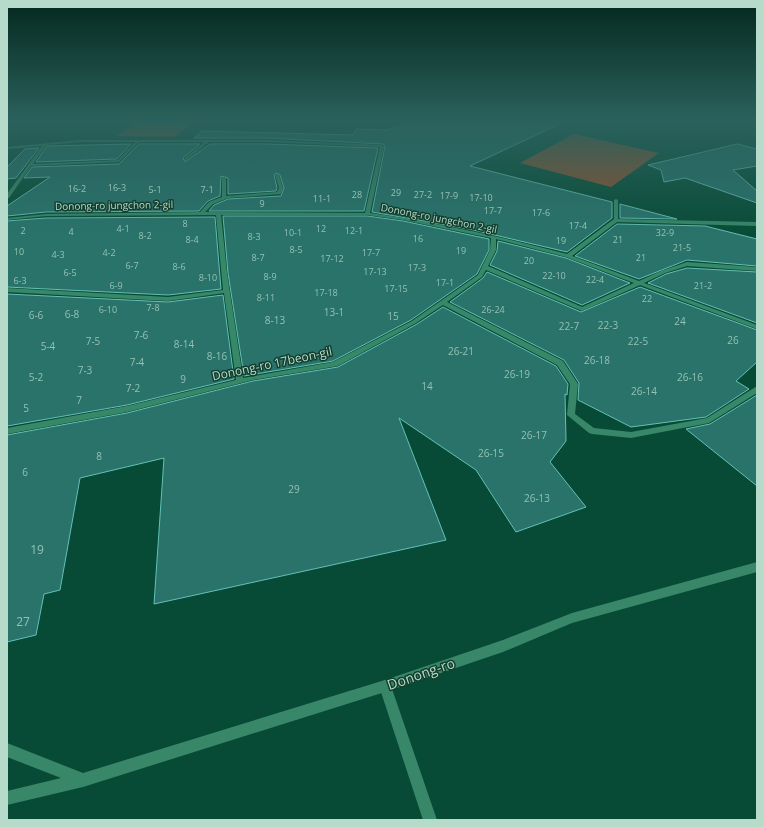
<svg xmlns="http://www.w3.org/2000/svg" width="764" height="827" font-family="'Open Sans',sans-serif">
<rect width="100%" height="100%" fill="#074b36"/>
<!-- green -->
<path fill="#994f2a" d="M138 122H194L174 137 116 136Z
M574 134 659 153 611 187 520 163Z"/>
<!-- building -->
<path fill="#29736b" stroke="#63c1b6" d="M411 122H564L470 166 612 202V218L567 252 469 229 372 212 385 146 383 144 267 138H194L202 131 353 135 356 129 387 130Z
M131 144 117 159 36 162 47 146Z
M139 144H200L183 158 185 162 210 144H267L378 148 364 211H209L214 205 228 199 281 196 284 188 280 175 276 173 274 175 277 188 276 191 228 194V178L221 176 220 196 208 201 199 211 46 212 7 216V206L50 177 24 178 32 167 119 164Z
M737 144 757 149V166L733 170 757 191V203L685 178 664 182 661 170 648 165Z
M39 148 16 178 7 179V167L25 149Z
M620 204 677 219 620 218Z
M223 216H367L403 221 489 239V250L477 274 411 320 333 361 244 376 228 273Z
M215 217 221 289 168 295 7 287V221L46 218Z
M617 224 705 226 757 239V266L687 260 639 279 575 256Z
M498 241 566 258 630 283 582 305 490 265 497 251Z
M687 268 757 272V323L648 283 666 274Z
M487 272 581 312 640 287 757 330V362L736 381 749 389 706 417 631 427 578 400 579 383 564 360 450 302 483 278Z
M7 294 168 302 223 295 234 379 127 405 7 426Z
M443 307 556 366 568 384 567 395 565 394 566 441 550 462 586 507 516 532 476 470 399 418 446 540 154 604 164 458 80 478 60 590 44 594 36 635 7 642V435L127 413 253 381 338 367 417 324Z
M757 395V486L686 429 710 424Z"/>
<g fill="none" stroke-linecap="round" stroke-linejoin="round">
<!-- minor -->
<path fill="#388769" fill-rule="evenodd" d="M81 140H267L382 145 384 146 370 213C436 222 502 237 567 254L614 219V200L616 199 618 200V219L757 222V226L617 222 572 256 639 281 661 271 687 262 757 267V271L687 266 665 273 644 283 757 325V329L640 285 582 311 486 270 482 277 447 302 563 361 578 384 575 414 594 428 631 432 707 418 757 386V393L709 423 631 438 592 434 589 433 567 415 570 384 557 365 443 305 416 323 338 366 253 380 127 412 7 434V428L127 406 236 380 224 293 168 301 7 292V288L168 297 223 290 216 215 46 216 7 220V218L46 214 200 212 209 202 222 197V177L226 178V196L277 192 279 188 275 175 277 174 279 175 283 188 281 194 228 198 213 204 205 212 365 213 380 147 267 142H209L185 161 184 159 204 142H139L119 162 31 166 9 198H7V194L42 146 7 149V147ZM81 142H135L118 160 33 164 46 145ZM221 215H367L403 220 491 238 490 250 478 275 412 321 333 362 243 378 227 273ZM496 239 566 257 634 283 582 307 488 266 496 250Z
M385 680 389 682 391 686 437 820H423L379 686 381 682Z"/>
<!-- tertiary -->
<path fill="#388769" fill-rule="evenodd" d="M757 562V572L572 623 503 652 385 692 83 787 7 805V791L61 778 7 757V743L83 773 385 680 503 640 572 613Z"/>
</g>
<!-- sky -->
<linearGradient id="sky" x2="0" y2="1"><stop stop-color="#04291e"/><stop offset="0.51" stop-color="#2b615d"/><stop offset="1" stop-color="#2b615d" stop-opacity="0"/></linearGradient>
<rect width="764" height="237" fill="url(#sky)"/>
<g text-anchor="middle" stroke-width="3" stroke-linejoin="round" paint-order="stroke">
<!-- far-number labels -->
<g font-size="9" fill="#93c1b2">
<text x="117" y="191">16-3</text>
<text x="77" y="192">16-2</text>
<text x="155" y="193">5-1</text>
<text x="207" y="193">7-1</text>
<text x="396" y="196">29</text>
<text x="357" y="198">28</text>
<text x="423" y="198">27-2</text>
<text x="449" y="199">17-9</text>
<text x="481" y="201">17-10</text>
<text x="322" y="202">11-1</text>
<text x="262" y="207">9</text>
<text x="493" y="214">17-7</text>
<text x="541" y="216">17-6</text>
<text x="185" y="227">8</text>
<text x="578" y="229">17-4</text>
<text x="123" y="232">4-1</text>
<text x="321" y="232">12</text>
<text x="23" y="234">2</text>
<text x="354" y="234">12-1</text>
<text x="71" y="235">4</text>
<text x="293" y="236">10-1</text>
<text x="665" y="236">32-9</text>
<text x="145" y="239">8-2</text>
<text x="254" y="240">8-3</text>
<text x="418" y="242">16</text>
<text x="192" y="243">8-4</text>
<text x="618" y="243">21</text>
<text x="561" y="244">19</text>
<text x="682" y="251">21-5</text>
<text x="296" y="253">8-5</text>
<text x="461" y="254">19</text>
<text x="19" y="255">10</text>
<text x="109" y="256">4-2</text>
<text x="371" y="256">17-7</text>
<text x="58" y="258">4-3</text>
<text x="258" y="261">8-7</text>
<text x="641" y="261">21</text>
<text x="332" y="262">17-12</text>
<text x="529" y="264">20</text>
<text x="132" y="269">6-7</text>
<text x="179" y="270">8-6</text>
<text x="417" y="271">17-3</text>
<text x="375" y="275">17-13</text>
<text x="70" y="276">6-5</text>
<text x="554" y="279">22-10</text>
<text x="270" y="280">8-9</text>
<text x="208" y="281">8-10</text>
<text x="595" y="283">22-4</text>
<text x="20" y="284">6-3</text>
<text x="445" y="286">17-1</text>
<text x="116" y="289">6-9</text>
<text x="703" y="289">21-2</text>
<text x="396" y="292">17-15</text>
<text x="326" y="296">17-18</text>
<text x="266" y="301">8-11</text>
<text x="647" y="302">22</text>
<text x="153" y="311">7-8</text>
<text x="108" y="313">6-10</text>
<text x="493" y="313">26-24</text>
</g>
<!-- far-street labels -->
<g font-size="10" fill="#b6dbca" stroke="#133e2e">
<text transform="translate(114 205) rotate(-1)" y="4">Donong-ro jungchon 2-gil</text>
<text transform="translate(439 218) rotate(11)" y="4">Donong-ro jungchon 2-gil</text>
</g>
<!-- number labels -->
<g font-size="10" fill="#93c1b2">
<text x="334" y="316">13-1</text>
<text x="72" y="318">6-8</text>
<text x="36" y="319">6-6</text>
<text x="393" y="320">15</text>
<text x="275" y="324">8-13</text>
<text x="680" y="325">24</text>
<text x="608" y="329">22-3</text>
<text x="569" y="330">22-7</text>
<text x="141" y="339">7-6</text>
<text x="733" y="344">26</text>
<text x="93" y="345">7-5</text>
<text x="638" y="345">22-5</text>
<text x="184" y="348">8-14</text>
<text x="48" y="350">5-4</text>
<text x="461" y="355">26-21</text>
<text x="217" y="360">8-16</text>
<text x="597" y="364">26-18</text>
<text x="137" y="366">7-4</text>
<text x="85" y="374">7-3</text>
<text x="517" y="378">26-19</text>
<text x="36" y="381">5-2</text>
<text x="690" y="381">26-16</text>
<text x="183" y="383">9</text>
<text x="427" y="390">14</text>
<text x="133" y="392">7-2</text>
<text x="644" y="395">26-14</text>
<text x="79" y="404">7</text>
<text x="26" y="412">5</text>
<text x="534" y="439">26-17</text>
<text x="491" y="457">26-15</text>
<text x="99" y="460">8</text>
<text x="25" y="476">6</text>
<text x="294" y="493">29</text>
<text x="537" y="502">26-13</text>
</g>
<!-- street labels -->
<g font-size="12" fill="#b6dbca" stroke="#133e2e">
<text transform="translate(272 364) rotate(-12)" y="4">Donong-ro 17beon-gil</text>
</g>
<!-- near-number labels -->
<g font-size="12" fill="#93c1b2">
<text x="37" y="554">19</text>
<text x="23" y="626">27</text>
</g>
<!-- near-street labels -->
<g font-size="14" fill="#b6dbca" stroke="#133e2e">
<text transform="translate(421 674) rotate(-19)" y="5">Donong-ro</text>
</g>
</g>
<!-- border -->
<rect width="764" height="827" fill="none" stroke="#b6dbca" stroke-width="16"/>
</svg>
